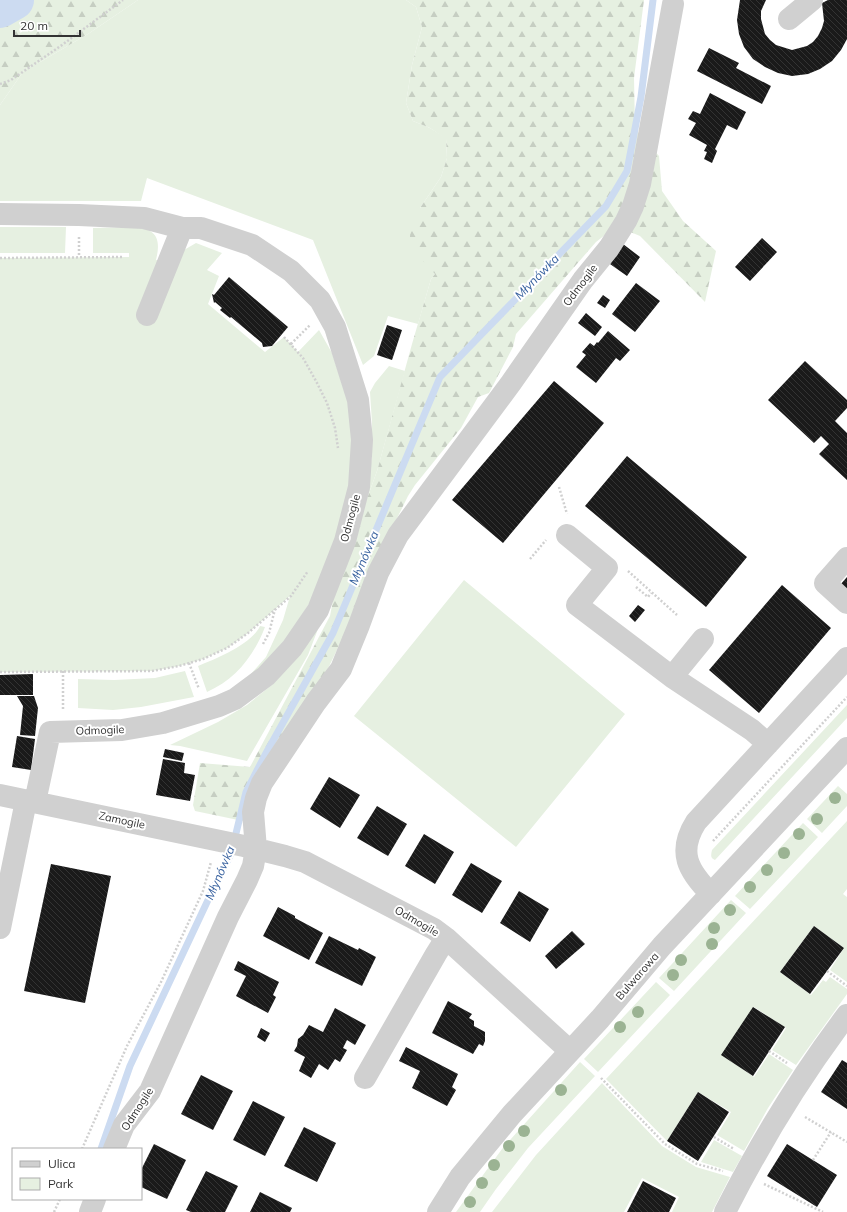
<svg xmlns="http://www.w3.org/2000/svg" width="847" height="1212" font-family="Mulish,sans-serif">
<defs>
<pattern id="forest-firs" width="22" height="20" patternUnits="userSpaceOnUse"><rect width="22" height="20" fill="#e6f0e1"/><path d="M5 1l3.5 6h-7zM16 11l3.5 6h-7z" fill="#c6cec2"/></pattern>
<pattern id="building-back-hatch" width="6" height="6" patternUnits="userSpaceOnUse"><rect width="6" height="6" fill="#1a1a1a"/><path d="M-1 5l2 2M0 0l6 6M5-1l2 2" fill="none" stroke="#333"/></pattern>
</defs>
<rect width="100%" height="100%" fill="#fff"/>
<!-- green -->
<path fill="#e6f0e1" d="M138 0H406L416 7 422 27 412 65 406 103 413 121 430 128 446 138 447 158 441 177 420 208 435 274 431 279 418 324 388 316 374 356 363 365 313 240 147 178 141 201H0V105L25 69 42 61 88 34Z
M0 227H66L65 253H0Z
M135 227C139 228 146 228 150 231 161 237 158 251 156 260L178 262 184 250 196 243 222 253 207 270 219 276 208 304 265 352 284 337 298 352 319 330 332 353 352 415 353 490 323 582 280 649 253 678 250 675 266 657 283 620 290 596 248 633 227 648 203 659 179 666 152 671 0 672V258L129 257V253H93V228Z
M389 366 405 371 377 471 364 507 372 457V423L370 392 375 383Z
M464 580 625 714 516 847 354 716Z
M260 626 265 627C254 656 235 680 207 692L198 666C216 659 252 644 260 626Z
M318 629 308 655 247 761 180 746 170 745 218 722 247 705 273 684Z
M185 671 194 697 141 707 113 710 78 708V679L114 680 155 678Z
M847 705V718L715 860C710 858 711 855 712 850Z
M838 786 847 794V806L822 833 807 819Z
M847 821V889L843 894 847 897V982L830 970 844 948 814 926 780 972 811 995 823 980 826 982 830 977 847 989V994L796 1065 772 1050 786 1028 754 1007 722 1055 754 1077 769 1054 793 1070 768 1108 744 1151 717 1135 731 1112 698 1092 667 1141 606 1079Z
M803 823 818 837 750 909 735 896Z
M731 900 746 913 674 991 659 978Z
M656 982 670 995 598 1072 584 1059Z
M580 1062 595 1076 528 1148 496 1189 480 1212H456L502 1149Z
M602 1083 662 1146 696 1167 730 1177 712 1212H672L679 1197 642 1178 624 1212H492L536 1155Z
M714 1140 742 1156 733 1172 701 1162Z"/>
<!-- forest -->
<path fill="url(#forest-firs)" d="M3 0H138L88 34 42 61 25 69 0 105V5Z
M406 0H644L634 78 635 129 659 156 662 191 683 221 716 251 705 302 640 236 628 231 605 235 596 242 516 334 513 347 489 393 478 397 461 428 415 485 408 496 369 575 362 598 307 712 243 821 195 811 193 805 200 763 250 767 330 616 334 595 364 507 377 471 412 344 431 279 435 274 409 246 411 227 420 208 441 177 447 158 446 139 430 128 413 121 406 103 412 65 422 27 416 7Z"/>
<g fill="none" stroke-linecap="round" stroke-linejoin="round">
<!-- stream -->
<path stroke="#ccdbf1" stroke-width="7" d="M101 1149 130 1066 216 883 231 854 246 792 265 755 333 633 440 377 606 206 627 171 641 97 653 0"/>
<!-- river -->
<path stroke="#ccdbf1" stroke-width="40" d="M0 8 14 0"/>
</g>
<!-- building -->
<path fill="url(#building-back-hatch)" d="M740 0H766L761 11V19L765 34 770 40 776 45 792 50 807 46 813 42 818 36 822 28 824 21 822 3 828 0H847V39L841 50 832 61 820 69 808 74 792 76 778 73 765 67 753 59 744 47 739 34 737 20Z
M709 48 739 63 736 68 771 86 762 104 697 71Z
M710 93 746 112 737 130 727 125 715 149 717 151 712 163 704 159 707 152 704 151 707 145 689 135 696 123 688 119 693 111 700 114Z
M762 238 777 252 750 281 735 267Z
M623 244 640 257 627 276 610 264Z
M229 277 288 327 272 346 263 347 262 343 231 317 230 318 220 310 222 308 215 302 214 303 212 294 214 295Z
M636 283 660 301 635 332 612 314Z
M603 295 610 300 605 308 597 303Z
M586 313 602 327 595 336 578 323Z
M387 325 402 330 392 360 377 355Z
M608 331 630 350 620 361 616 358 596 383 576 367 586 355 582 352 590 343 594 346 597 342 598 343Z
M805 361 847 400V408L835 421 847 433V480L819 454 829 444 821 436 814 443 768 400Z
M554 381 604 423 503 543 452 500Z
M627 456 747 557 706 607 585 506Z
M847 577V592L840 585Z
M782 585 831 628 759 713 709 670Z
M638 605 645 610 635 622 629 616Z
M33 674V695H0V675Z
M17 696H34L38 708 35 736 20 735 23 706Z
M17 736 35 739 31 770 12 767Z
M165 749 184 753 182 761 163 757Z
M163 759 185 763 184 773 195 775 190 801 156 795Z
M329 777 360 795 340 828 310 809Z
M377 806 407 824 388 856 357 838Z
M424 834 454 852 435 884 405 866Z
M471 863 502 881 482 913 452 895Z
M51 864 111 876 85 1003 24 991Z
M519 891 549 909 530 942 500 923Z
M278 907 295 916V918L323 933 309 960 263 936Z
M814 926 844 948 810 994 780 972Z
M572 931 585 944 556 969 545 956Z
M329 936 358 950 359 948 376 957 362 986 315 963Z
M238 961 279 982 273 995 276 997 268 1013 236 996 246 976 234 970Z
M448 1001 472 1014 469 1018 474 1021V1026L485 1032V1041L483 1046 479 1044 473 1054 432 1033Z
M753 1007 785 1027 753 1076 721 1055Z
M335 1008 366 1025 355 1045 347 1040 343 1048 347 1050 340 1062 335 1059 328 1070 319 1064 311 1078 299 1071 305 1057 294 1051 297 1046 298 1039 303 1035 309 1025 323 1032Z
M261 1028 270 1033 265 1042 257 1037Z
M406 1047 458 1074 452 1087 456 1090 447 1106 412 1088 420 1071 399 1061Z
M842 1060 847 1063V1109L821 1092Z
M201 1075 233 1091 213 1130 181 1114Z
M698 1092 729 1112 698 1161 667 1141Z
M253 1101 285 1117 265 1156 233 1140Z
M304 1127 336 1143 317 1182 284 1166Z
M154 1144 186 1160 167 1199 141 1187V1170Z
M787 1144 837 1175 817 1207 767 1176Z
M206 1171 238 1186 225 1212H191L186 1210Z
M643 1181 676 1198 669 1212H627Z
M260 1192 292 1208 290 1212H250Z"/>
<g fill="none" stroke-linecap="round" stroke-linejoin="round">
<!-- path -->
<path stroke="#d0d0d0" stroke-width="2.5" stroke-dasharray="2 2" stroke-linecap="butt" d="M0 84 11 80 62 45 123 0
M79 237V257
M0 258 124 257
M284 337 303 358 316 381 327 403 335 428 338 448
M291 344 310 325
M559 487 567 514
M530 559 546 540
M628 571 677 615
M636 587 648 597 651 593
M263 644 269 633 275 609
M189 663 199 689
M63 671V709
M0 672 152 671 179 666 203 659 227 648 248 633 291 596 308 571
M713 841 847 697
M827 971 847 986
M769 1051 787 1063
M601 1078 665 1144 697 1164 723 1171
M805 1117 847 1142
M714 1137 734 1149
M82 1149 127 1046 161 982 203 891 211 862
M813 1160 831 1132
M764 1184 823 1212
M54 1212 60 1199"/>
<!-- minor -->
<path stroke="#d0d0d0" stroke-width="22" d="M789 19 812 0
M0 214 79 215 144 218 182 228
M567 535 607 568 577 605 672 677 752 730 768 744
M847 558 825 583 847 603
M672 677 703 639
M0 795 244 846 285 856 305 862 434 929 446 938 570 1051
M35 802 50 732 122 730 163 723 219 706 235 699 266 676 292 648 318 610 345 541 359 487 362 440 358 400 335 327 320 300 291 271 252 245 201 228H182L147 315
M711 894C688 871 677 852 696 822L847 658
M0 928 26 801
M365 1078 436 954 446 938
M114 1149 124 1125 150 1091 228 917 247 880 253 866 256 849 253 812 256 798 262 783 316 702 341 669 359 625 378 573 398 535 511 383 583 280 609 248 626 221 633 206 640 184 673 4
M90 1212 95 1199
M438 1212 460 1177 512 1114 600 1019 662 946 847 748
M725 1212C760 1143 800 1077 847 1015"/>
</g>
<!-- trees -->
<g fill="#9bb393">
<circle cx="835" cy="798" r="6"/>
<circle cx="817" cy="819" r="6"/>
<circle cx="799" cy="834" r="6"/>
<circle cx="784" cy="853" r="6"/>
<circle cx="767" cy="870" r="6"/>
<circle cx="750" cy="887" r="6"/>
<circle cx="730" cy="910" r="6"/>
<circle cx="714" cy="928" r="6"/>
<circle cx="712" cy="944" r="6"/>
<circle cx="681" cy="960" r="6"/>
<circle cx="673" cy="975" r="6"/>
<circle cx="638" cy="1012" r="6"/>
<circle cx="620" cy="1027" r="6"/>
<circle cx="561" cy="1090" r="6"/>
<circle cx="524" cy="1131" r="6"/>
<circle cx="509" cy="1146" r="6"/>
<circle cx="494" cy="1165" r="6"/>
<circle cx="482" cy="1183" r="6"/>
<circle cx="470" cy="1202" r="6"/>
</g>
<g text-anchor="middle" stroke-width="4" stroke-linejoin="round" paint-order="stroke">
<!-- street labels -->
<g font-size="11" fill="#333" stroke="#fff">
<text transform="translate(580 285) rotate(-53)" y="4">Odmogile</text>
<text transform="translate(350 518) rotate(-75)" y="4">Odmogile</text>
<text transform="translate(100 730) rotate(-2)" y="4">Odmogile</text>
<text transform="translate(122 820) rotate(12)" y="4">Zamogile</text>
<text transform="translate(417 921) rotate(30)" y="4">Odmogile</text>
<text transform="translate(637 976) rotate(-49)" y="4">Bulwarowa</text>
<text transform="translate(137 1109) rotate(-57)" y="4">Odmogile</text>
</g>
<!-- water labels -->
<g font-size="12" font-style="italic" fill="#37619f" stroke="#fff">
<text transform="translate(537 277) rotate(-46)" y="4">Młynówka</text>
<text transform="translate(364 558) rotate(-67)" y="4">Młynówka</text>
<text transform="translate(220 873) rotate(-67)" y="4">Młynówka</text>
</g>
</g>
<!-- legend -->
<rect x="12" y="1148" width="130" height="52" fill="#ffffff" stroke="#adadad"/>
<rect x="20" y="1161" width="20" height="6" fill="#d0d0d0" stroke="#adadad"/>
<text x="48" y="1168" font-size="12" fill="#333333">Ulica</text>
<rect x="20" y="1178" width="20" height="12" fill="#e6f0e1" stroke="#adadad"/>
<text x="48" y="1188" font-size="12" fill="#333333">Park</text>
<!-- scale -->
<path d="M14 30v6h66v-6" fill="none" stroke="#333333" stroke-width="2"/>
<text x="20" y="30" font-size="12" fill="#333333" stroke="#ffffff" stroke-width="3" paint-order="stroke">20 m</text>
</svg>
